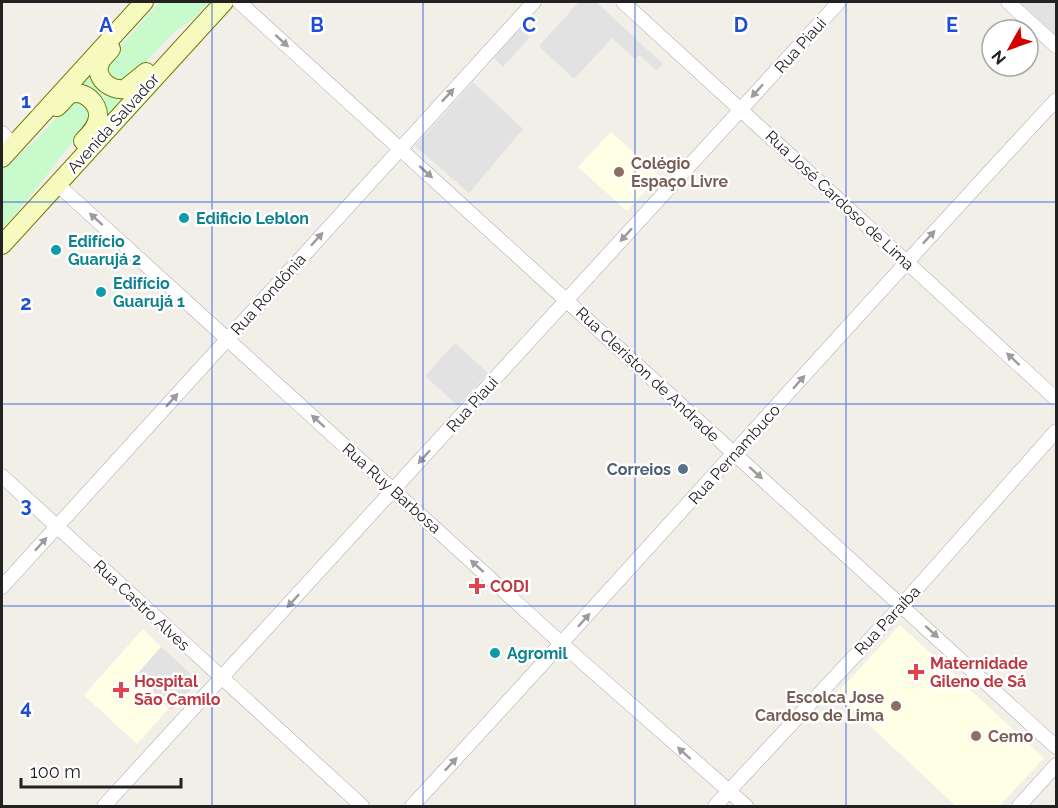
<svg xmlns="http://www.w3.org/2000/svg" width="1058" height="808" font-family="Raleway,sans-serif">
<rect width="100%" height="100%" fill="#f2efe9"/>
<!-- education -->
<path fill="#ffffe5" d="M611 132 659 176 627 211 578 167Z
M900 625 1044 758 999 806H956L836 694Z
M143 629 161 647 138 674 151 685 155 696 169 708 137 744 84 695Z"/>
<!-- park -->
<path fill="#c8facc" d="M160 2H209L192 20 175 31 128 81 116 80 107 68 114 53Z
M92 70 131 95 109 119C106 97 101 90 80 82Z
M84 100 93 116C62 153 35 193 2 229V171L38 138 72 101Z"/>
<!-- parking -->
<path fill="#e2e2e2" d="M579 2H596L663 64 657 71 639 55 635 59 612 38 574 79 539 46Z
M1020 2H1056V35Z
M520 28 530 37 503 67 494 58Z
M473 82 523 129 469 193 415 146Z
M455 343 488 373 458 406 425 376Z
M161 647 199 681 172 710 155 696 151 685 137 674Z"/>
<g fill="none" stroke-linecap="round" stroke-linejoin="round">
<defs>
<path id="minor" d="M239 2 1056 747
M623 2 1056 399
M1008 2 1056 46
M2 133 14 145
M57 184 562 644 746 806
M2 476 362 806
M2 587 534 2
M104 806 839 2
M412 806C628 573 839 333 1056 100
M715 806 902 605 1056 431
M1019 806 1056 765"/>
<path id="secondary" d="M111 49C108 53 103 57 101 61 92 77 110 91 125 89L146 72
M57 107C61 104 66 96 71 94 84 89 99 104 98 116 98 126 90 134 83 141
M2 158 144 2
M2 245 224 2"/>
</defs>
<!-- minor casing -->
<use href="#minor" stroke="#a9a9a9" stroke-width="15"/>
<!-- secondary casing -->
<use href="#secondary" stroke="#707d05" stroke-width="20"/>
<!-- minor -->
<use href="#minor" stroke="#fff" stroke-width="14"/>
<!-- secondary -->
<use href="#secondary" stroke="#f7fabf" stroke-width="18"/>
</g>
<!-- one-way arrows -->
<defs><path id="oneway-solid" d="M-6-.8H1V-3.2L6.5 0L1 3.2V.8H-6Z" transform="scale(1.5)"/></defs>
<g fill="#9c9c9c">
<use href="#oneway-solid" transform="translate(282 41) rotate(42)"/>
<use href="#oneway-solid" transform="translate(757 91) rotate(132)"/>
<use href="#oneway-solid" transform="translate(448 95) rotate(-47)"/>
<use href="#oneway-solid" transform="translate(426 172) rotate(42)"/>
<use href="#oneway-solid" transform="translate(96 219) rotate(-138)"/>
<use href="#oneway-solid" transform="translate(626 235) rotate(132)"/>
<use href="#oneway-solid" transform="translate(929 237) rotate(-47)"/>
<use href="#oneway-solid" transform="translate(317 239) rotate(-48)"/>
<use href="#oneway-solid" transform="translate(1013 359) rotate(-137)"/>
<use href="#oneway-solid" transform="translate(799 382) rotate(-48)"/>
<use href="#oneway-solid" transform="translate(172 400) rotate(-48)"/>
<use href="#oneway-solid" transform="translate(318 421) rotate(-138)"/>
<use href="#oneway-solid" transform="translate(424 457) rotate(132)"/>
<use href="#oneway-solid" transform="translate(756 473) rotate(42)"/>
<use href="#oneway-solid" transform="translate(41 544) rotate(-48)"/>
<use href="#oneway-solid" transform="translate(477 566) rotate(-138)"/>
<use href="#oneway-solid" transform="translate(293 601) rotate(132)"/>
<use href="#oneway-solid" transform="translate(584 620) rotate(-48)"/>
<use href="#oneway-solid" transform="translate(932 632) rotate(42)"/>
<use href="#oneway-solid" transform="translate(684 753) rotate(-138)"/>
<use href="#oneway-solid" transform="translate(451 764) rotate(-47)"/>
</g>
<!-- grid -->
<path fill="none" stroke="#1d4ed8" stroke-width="1.5" stroke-opacity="0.55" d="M212 2V806M423 2V806M635 2V806M846 2V806M2 202H1056M2 404H1056M2 606H1056"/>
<!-- markers -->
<g fill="#8d6e63" stroke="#fff" stroke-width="2">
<circle cx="619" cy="172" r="6"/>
<circle cx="896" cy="706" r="6"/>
<circle cx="976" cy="736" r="6"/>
</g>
<g fill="#0f9aa8" stroke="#fff" stroke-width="2">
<circle cx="184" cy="218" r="6"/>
<circle cx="56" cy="250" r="6"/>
<circle cx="101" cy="292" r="6"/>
<circle cx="495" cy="653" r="6"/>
</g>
<circle fill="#5c6f8a" stroke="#fff" stroke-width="2" cx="683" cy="469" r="6"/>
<g fill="#e0444e" stroke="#fff" stroke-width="2">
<path d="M474 577h6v6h6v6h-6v6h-6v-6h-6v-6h6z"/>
<path d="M913 663h6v6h6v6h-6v6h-6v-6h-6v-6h6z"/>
<path d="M118 681h6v6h6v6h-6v6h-6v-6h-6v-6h6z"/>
</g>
<g text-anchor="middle" stroke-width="5" stroke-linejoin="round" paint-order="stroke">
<!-- street labels -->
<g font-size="16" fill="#222" stroke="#fff">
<text transform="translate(800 45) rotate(-48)" y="6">Rua Piaui</text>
<text transform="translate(113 123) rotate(-48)" y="6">Avenida Salvador</text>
<text transform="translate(840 200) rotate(43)" y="6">Rua José Cardoso de Lima</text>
<text transform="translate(268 294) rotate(-48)" y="6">Rua Rondônia</text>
<text transform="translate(648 374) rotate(43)" y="6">Rua Cleriston de Andrade</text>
<text transform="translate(472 404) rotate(-48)" y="6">Rua Piaui</text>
<text transform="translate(734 454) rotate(-48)" y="6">Rua Pernambuco</text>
<text transform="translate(392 488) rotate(42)" y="6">Rua Ruy Barbosa</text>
<text transform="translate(142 605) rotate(43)" y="6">Rua Castro Alves</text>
<text transform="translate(887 620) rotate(-47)" y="6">Rua Paraíba</text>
</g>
<!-- education labels -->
<g font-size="16" font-weight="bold" fill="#785e54" stroke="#fff" text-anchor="start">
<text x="631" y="169">Colégio<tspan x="631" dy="18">Espaço Livre</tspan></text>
<text x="884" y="703" text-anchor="end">Escolca Jose<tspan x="884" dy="18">Cardoso de Lima</tspan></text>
<text x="988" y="742">Cemo</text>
</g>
<!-- culture labels -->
<g font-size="16" font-weight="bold" fill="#0d838f" stroke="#fff" text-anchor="start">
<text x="196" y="224">Edificio Leblon</text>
<text x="68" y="247">Edifício<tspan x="68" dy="18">Guarujá 2</tspan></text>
<text x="113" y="289">Edifício<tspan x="113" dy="18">Guarujá 1</tspan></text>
<text x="507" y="659">Agromil</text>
</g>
<!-- service labels -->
<g font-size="16" font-weight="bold" fill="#4e5e75" stroke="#fff" text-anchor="end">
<text x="671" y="475">Correios</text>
</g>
<!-- health labels -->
<g font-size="16" font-weight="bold" fill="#be3a42" stroke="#fff" text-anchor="start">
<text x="490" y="592">CODI</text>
<text x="930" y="669">Maternidade<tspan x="930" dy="18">Gileno de Sá</tspan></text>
<text x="134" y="687">Hospital<tspan x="134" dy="18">São Camilo</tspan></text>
</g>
</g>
<g font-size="20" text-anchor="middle" font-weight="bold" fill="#1d4ed8" stroke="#fff" stroke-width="5" stroke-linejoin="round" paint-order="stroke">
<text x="106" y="32">A</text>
<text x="317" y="32">B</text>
<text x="529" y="32">C</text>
<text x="741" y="32">D</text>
<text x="952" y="32">E</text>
<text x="26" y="108">1</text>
<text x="26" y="310">2</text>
<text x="26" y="512">3</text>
<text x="26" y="714">4</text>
</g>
<!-- border -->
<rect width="1058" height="808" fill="none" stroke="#222222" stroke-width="6"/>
<!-- north arrow -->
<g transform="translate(1010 48) rotate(230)"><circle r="28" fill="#ffffff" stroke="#a7a7a7" stroke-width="1.5"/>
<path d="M0-4.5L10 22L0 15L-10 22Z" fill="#d40000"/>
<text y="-9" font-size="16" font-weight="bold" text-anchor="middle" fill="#222222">N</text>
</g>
<!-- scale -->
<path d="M21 778v9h160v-9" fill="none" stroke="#222222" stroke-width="3"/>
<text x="30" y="778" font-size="18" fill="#222222" stroke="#ffffff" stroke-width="4.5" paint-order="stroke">100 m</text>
</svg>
